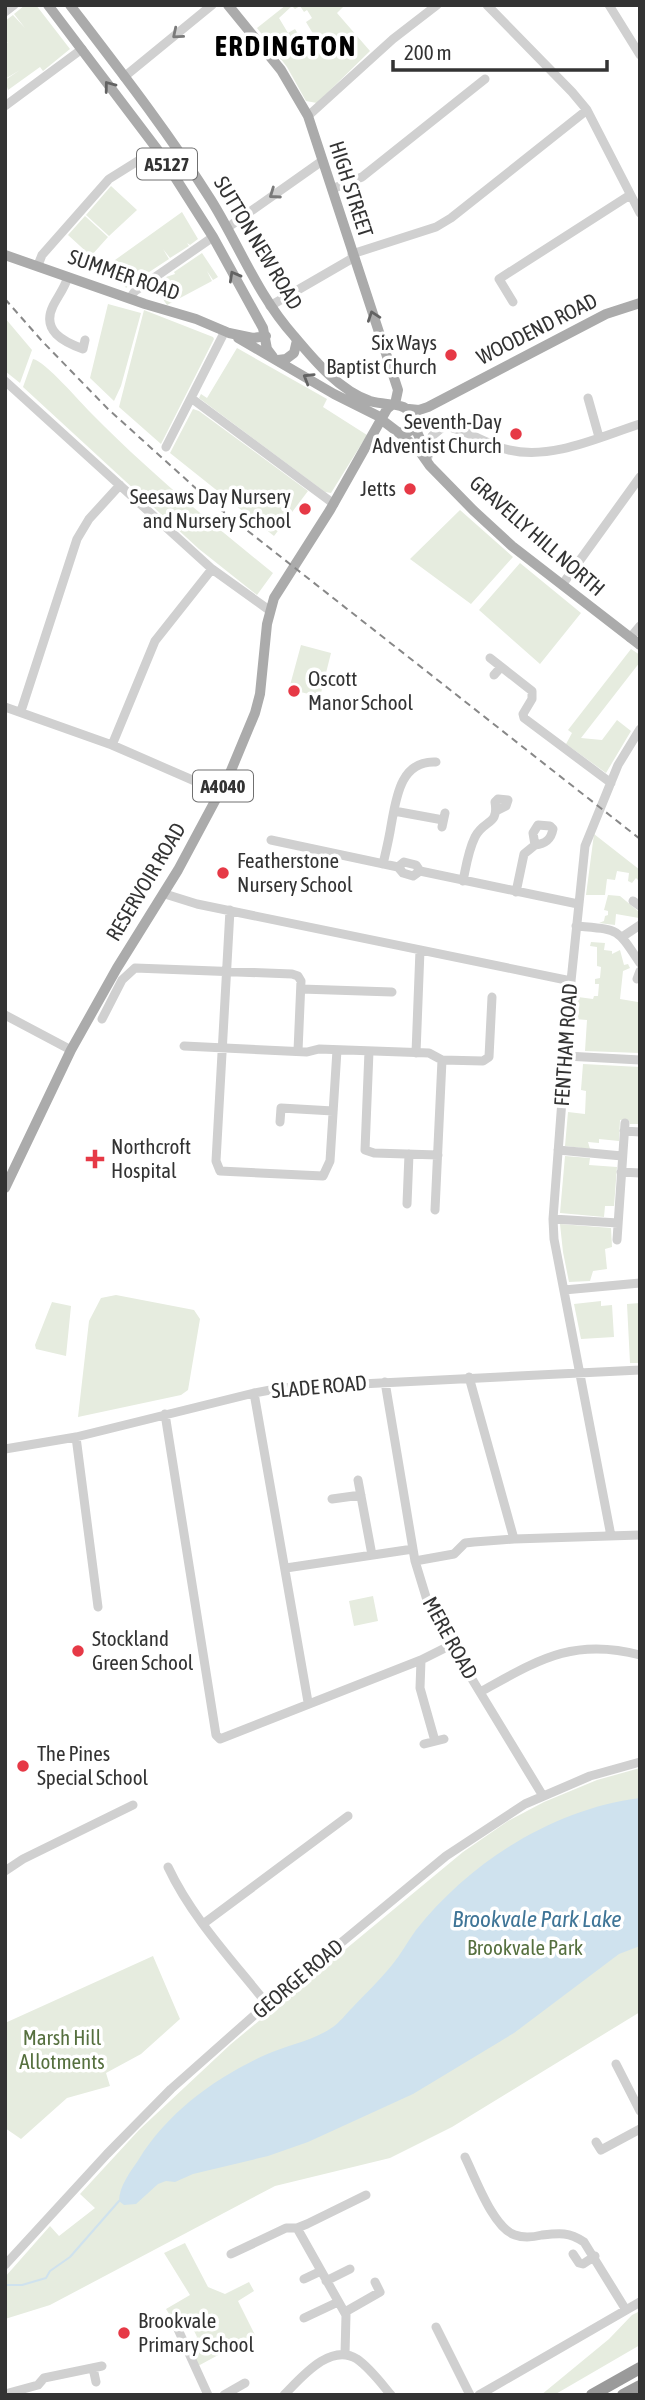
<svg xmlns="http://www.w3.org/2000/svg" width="645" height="2400" font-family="'Asap Condensed',sans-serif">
<rect width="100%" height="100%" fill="#fff"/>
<!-- green -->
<path fill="#e6ecdf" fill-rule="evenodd" d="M25 5H36L70 49 43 71 40 67 8 90 5 80 20 70 5 79V42L8 43 5 40V21L13 15 25 28 14 14Z
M286 5H345L337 13 370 51 317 103 306 101 287 67 257 28ZM292 6 295 9 300 6 304 12 307 10 312 18 306 22 315 37 321 34 323 37 318 41 321 46 317 49 319 53 315 55 312 50 309 51 295 29 288 33 279 18Z
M111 186 137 210 109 236 86 215Z
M182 212 198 239 190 245 187 243 189 246 170 258 163 249 169 259 137 280 132 273 136 281 126 288 113 269 115 260Z
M85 216 108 237 91 256 68 235Z
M202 253 218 277 213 280 207 271 212 281 167 305 154 286 165 278 167 279 166 277 175 274 174 272Z
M108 304 141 313 121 386 114 401 90 378Z
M144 310 213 337 214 339 161 444 119 407Z
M5 318 32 350 20 383 5 371Z
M237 348 327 399 323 407 367 435 331 493 325 492 199 398 201 394 207 398Z
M33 359C45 361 80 402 91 413 148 471 210 522 273 573L257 595 199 549 23 387Z
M193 409 199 411 308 491 274 536 170 453Z
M460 510 513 557 471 604 410 559Z
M520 563 581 613 540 664 479 610Z
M301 645 331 653 320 697 289 689Z
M631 649 640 655V662L581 738 602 740 617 720 631 731 606 773 566 744 572 733 568 730Z
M594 834 640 870V882L636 878 632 883 628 881 629 873 617 871 615 880 607 879 605 895H586Z
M608 895 620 896 638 911 639 918 616 914 615 925 599 923 604 921 605 916 608 915V911L604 910Z
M591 942 605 943 604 950 612 951V954L620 950 624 965 628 964 630 968 623 971 620 999 638 1002 640 991V1053L585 1051 587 1020 575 1019 578 997 593 999 594 996H598L599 984H595V979L600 978 601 967 597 966V947L590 946Z
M583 1064 640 1067V1124H630L629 1120H620L619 1141 599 1139V1143L588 1142 590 1149 565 1146 568 1112 585 1114 586 1091 581 1090Z
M565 1156 590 1158 589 1165 617 1167 614 1206H605L604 1217 560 1213Z
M560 1224 611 1228 612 1247 605 1249 607 1269 593 1271 590 1281 569 1282 563 1252Z
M116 1295 194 1310 200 1319 188 1390 181 1395 78 1417 89 1321 101 1298Z
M601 1301V1306L612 1305 614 1337 581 1339 574 1304Z
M52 1302 71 1306 66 1356 36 1349 35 1345Z
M640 1303V1363H630L627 1304Z
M373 1596 378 1621 354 1626 349 1601Z
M640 1768V2012L452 2127 390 2158 275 2186 50 2305 5 2319V2277L50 2226 59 2236 95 2208 80 2194 139 2130 231 2044 463 1852 508 1821 544 1802 597 1780Z
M153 1956 180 2019 141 2054 106 2073 110 2086 67 2098 21 2139 5 2128V2023Z
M185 2243 208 2287 225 2294 249 2282 254 2291 238 2301 255 2335 198 2366 191 2350 197 2337 187 2316 174 2322 166 2309 190 2295 164 2253Z
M640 2311V2345L554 2395H541L609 2339 632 2315Z"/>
<!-- water -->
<path fill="#cfe2ee" d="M640 1798V1946L619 1954 514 2033 413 2094 308 2142 268 2156 193 2174 175 2182 166 2181 158 2184 136 2204 124 2205 119 2201C119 2186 131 2171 139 2159 168 2112 215 2078 265 2055 287 2045 313 2041 333 2027 340 2022 346 2014 352 2008 365 1994 380 1980 392 1965 401 1954 408 1941 416 1930 470 1862 553 1809 640 1798Z"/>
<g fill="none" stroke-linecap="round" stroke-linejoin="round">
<!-- stream -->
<path stroke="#cfe2ee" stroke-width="2" d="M6 2285H22L46 2278 50 2271 70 2257 119 2201"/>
<!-- minor -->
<path stroke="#d0d0d0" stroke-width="9" d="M487 5 572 92 587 110 640 213
M609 5 640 55
M5 12 14 5
M124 77 212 5
M5 106 82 49
M308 116 393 39 437 5
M332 189 362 177 485 79
M227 228 322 161
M352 254 436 227 451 218 587 110
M38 265 42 255 109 179 157 149
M68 277C64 289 58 296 53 306 41 331 64 342 83 349L85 340
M130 298 135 291 213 237
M513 302 499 279 630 195
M270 306 353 258
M5 381 212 569 269 610
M191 398 334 504
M588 398 599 437
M166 447 225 331
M428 457 432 436 444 426C466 429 487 445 509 450 553 460 599 437 640 424
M562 585 640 477
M630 638 640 626
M490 658 532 691V699L523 714 524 718 611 783
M494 675 501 667
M5 707 112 745 220 792
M21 711 77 539 89 519 120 485
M112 745 155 641 212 569
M394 811 443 820
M442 827 445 813
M271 840 398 867 403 873 413 876 420 871
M383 864C386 851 389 839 391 826 396 799 400 760 436 762
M398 867 404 862 416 865 420 871 578 904
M463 881C466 867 468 851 475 837 484 819 499 826 495 802L498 799 508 800 506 806 498 810
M516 892 524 854 535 845 533 833 538 825 550 826 553 829C551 840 545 844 535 845
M165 894 197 904 571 981
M633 901 640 906
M230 910 216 1161 220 1171 323 1176 330 1161 337 1050
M576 926C620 930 616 927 640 963
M622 937 640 925
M637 979 640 971
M301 989 392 992
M5 1015 71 1050
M102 1019 122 980 135 968 292 974 298 976 301 981 298 1051
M184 1046 307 1052 319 1049 429 1053 442 1060 435 1210
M369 1051 365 1150 374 1153 438 1155
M416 1053 420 950
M566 1056 640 1060
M442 1060 483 1061 489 1057 492 997
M280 1122 281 1108 333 1111
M624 1131 640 1132
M558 1150 622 1156
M621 1172 640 1173
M407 1204 409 1154
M553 1219 618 1223
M617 1240 625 1123
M564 1290 640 1283
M469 1377 514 1539
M385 1382 415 1561 430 1610 543 1796
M254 1393 308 1702
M165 1414 216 1735 220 1739 421 1660 451 1645
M76 1437 98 1607
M5 1449 76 1437 254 1393 281 1388 640 1370
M358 1480 372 1555
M332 1499 361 1495
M611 1536 554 1239 553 1219 571 981 585 846 618 765 640 729
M415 1561 454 1554 465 1543 474 1542 514 1539 640 1535
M286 1568 413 1549
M421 1660 420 1688 435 1741
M480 1692C537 1661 572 1637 640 1655
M424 1744 444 1739
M168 1867C192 1918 232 1960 267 2004
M5 1871 23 1859 133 1805
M203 1924 348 1816
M616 2064 640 2111
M596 2142 601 2150 640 2129
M465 2157C475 2177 493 2228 515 2235 523 2238 534 2237 542 2235 560 2233 569 2232 584 2242L626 2310
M297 2228 346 2315 345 2354
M231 2254 286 2228H297L307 2224 366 2195
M573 2254 579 2263 583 2264 595 2256
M5 2265 107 2154 171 2089 267 2004 446 1856 525 1804 590 1776 640 1762
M304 2279 321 2271
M326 2281 350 2269
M345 2312 380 2292 375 2282
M304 2318 338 2302
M176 2325 208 2395
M436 2327 470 2395
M93 2368 96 2382
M5 2394 38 2385 44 2378 102 2366
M224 2395 245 2383
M284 2395C301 2378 330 2342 357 2359 370 2368 381 2383 391 2395
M479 2395 640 2302"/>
<!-- major -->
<path stroke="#ababab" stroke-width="10" d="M48 5 157 149 213 237 263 328 267 349 273 357
M70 5C119 69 168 132 211 200 239 245 258 296 294 336 315 361 339 390 370 401 389 407 407 399 415 421L410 431 399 433 382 420
M228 5 281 70 308 116 398 390 395 404
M5 255 145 304 196 319 229 333 253 338 266 336
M238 338 334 394 382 418
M278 360 286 359 294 353 297 340
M409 409 419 410 428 407 606 314 640 303
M414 425 427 455
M399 433 418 449 430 466 473 510 512 546 640 645
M5 1188 71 1050 117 968 178 870 230 773 255 713 260 694 267 624 274 598 330 510 387 409 393 404"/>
<!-- highway -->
<path stroke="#9a9a9a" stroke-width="12" d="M592 2395 640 2368
M623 2395 640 2386"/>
<!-- rail -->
<path stroke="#888" stroke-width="2" stroke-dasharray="7 5" stroke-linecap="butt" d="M5 299 42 341 108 409 211 502 640 839"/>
</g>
<!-- one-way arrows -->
<defs><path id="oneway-chevron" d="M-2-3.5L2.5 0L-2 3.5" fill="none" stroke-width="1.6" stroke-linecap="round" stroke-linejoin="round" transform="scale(1.75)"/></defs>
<g stroke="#7a7a7a">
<use href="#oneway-chevron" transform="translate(177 34) rotate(140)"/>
<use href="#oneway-chevron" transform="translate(274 194) rotate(145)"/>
</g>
<g stroke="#636363">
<use href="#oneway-chevron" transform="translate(109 86) rotate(-127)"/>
<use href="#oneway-chevron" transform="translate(234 276) rotate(-119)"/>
<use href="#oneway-chevron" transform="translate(373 316) rotate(-109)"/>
<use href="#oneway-chevron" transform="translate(308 378) rotate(-149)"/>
</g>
<!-- markers -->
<g fill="#e63946" stroke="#fff" stroke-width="2.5">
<circle cx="451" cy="355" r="7"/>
<circle cx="516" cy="434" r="7"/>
<circle cx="410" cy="489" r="7"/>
<circle cx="305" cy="509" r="7"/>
<circle cx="294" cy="691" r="7"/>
<circle cx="223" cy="873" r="7"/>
<path d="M91.5 1148.5h7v7h7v7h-7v7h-7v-7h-7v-7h7z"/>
<circle cx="78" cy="1651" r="7"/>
<circle cx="23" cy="1766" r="7"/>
<circle cx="124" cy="2333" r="7"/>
</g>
<g text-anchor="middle" stroke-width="7" stroke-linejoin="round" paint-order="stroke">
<!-- shield labels -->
<g fill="#fff" stroke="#707070" stroke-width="2">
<rect x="137" y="148.5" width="60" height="31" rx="5"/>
<rect x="193" y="770.5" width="60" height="31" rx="5"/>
</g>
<g font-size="19" font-weight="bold" fill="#333">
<text x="167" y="171">A5127</text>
<text x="223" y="793">A4040</text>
</g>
<!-- street labels -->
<g font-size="21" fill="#333" stroke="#fff">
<text transform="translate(351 189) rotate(72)" y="7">HIGH STREET</text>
<text transform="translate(258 243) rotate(59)" y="7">SUTTON NEW ROAD</text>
<text transform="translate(124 275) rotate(19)" y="7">SUMMER ROAD</text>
<text transform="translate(537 329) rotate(-27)" y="7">WOODEND ROAD</text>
<text transform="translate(537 536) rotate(41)" y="7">GRAVELLY HILL NORTH</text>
<text transform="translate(146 882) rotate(-59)" y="7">RESERVOIR ROAD</text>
<text transform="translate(566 1045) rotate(-86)" y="7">FENTHAM ROAD</text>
<text transform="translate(319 1387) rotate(-5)" y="7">SLADE ROAD</text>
<text transform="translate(450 1638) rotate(61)" y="7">MERE ROAD</text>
<text transform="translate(298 1979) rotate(-40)" y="7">GEORGE ROAD</text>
</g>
<!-- poi labels -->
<g font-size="21" fill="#333" stroke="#fff" text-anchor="start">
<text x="437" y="350" text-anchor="end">Six Ways<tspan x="437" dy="24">Baptist Church</tspan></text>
<text x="502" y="429" text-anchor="end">Seventh-Day<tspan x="502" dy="24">Adventist Church</tspan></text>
<text x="396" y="496" text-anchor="end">Jetts</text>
<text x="291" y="504" text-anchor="end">Seesaws Day Nursery<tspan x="291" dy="24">and Nursery School</tspan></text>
<text x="308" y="686">Oscott<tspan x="308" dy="24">Manor School</tspan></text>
<text x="237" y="868">Featherstone<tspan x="237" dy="24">Nursery School</tspan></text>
<text x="111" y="1154">Northcroft<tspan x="111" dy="24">Hospital</tspan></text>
<text x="92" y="1646">Stockland<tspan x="92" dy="24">Green School</tspan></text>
<text x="37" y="1761">The Pines<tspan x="37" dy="24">Special School</tspan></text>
<text x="138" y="2328">Brookvale<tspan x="138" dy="24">Primary School</tspan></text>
</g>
<!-- park labels -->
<g font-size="21" fill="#56703f" stroke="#fff">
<text x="525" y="1955">Brookvale Park</text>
<text x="62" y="2045">Marsh Hill<tspan x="62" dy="24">Allotments</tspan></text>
</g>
<!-- water labels -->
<g font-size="23" font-style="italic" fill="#3f7597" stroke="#fff">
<text x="537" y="1927">Brookvale Park Lake</text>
</g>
<!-- district labels -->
<g font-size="28" font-weight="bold" letter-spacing="2" fill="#000" stroke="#fff">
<text x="286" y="56">ERDINGTON</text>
</g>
</g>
<!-- border -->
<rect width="645" height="2400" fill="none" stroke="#333333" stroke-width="14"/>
<!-- scale -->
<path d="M393 60v10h214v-10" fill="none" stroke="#333333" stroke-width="3.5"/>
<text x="404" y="60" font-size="21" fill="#333333" stroke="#ffffff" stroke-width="5" paint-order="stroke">200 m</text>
</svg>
